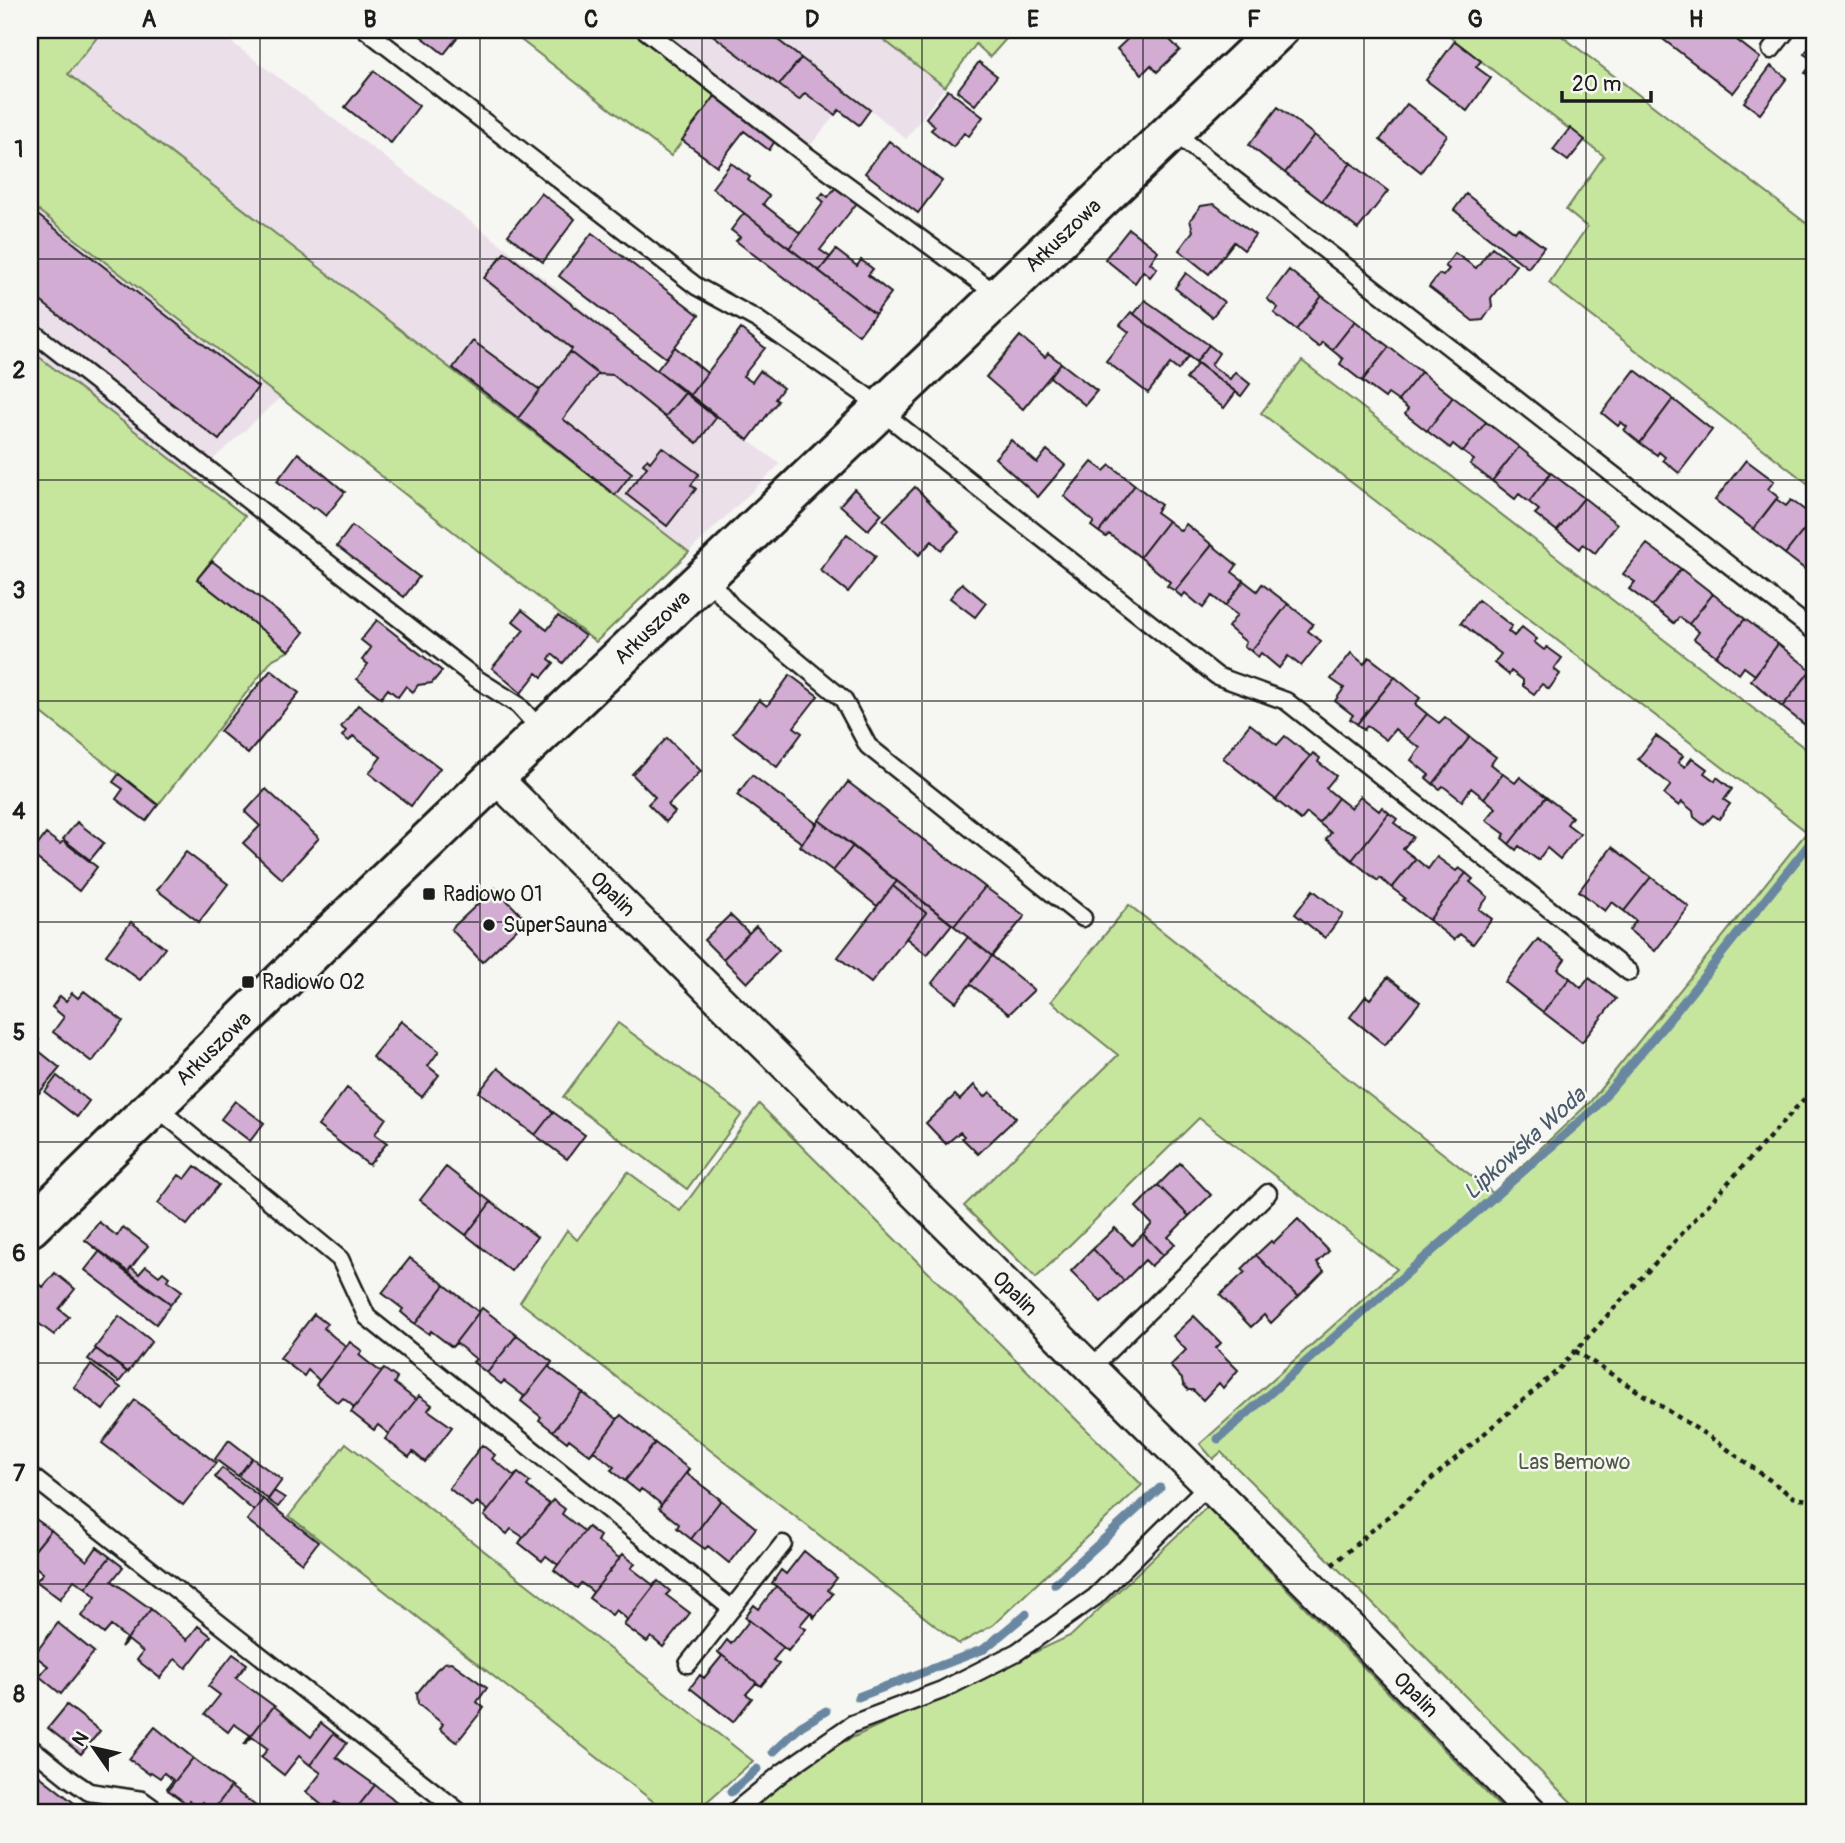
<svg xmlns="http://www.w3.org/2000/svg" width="1845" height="1843" font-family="Pangolin,sans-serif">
<rect width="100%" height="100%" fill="#f6f6f2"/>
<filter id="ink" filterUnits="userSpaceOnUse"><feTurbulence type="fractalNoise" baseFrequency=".0143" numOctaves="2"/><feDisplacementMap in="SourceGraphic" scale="14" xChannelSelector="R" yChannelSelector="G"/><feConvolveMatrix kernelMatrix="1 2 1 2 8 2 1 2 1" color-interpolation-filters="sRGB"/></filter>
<g filter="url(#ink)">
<!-- built -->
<path fill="#ebe0e9" d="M103 30H215L506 248 719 419 780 464 689 552 68 74Z
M659 30H871L945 87 906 139 871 110 859 125 839 110 810 146Z
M30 204 281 397 194 477 30 350Z"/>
<!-- green -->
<path fill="#c6e69e" stroke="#71815d" stroke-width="2" d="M30 30H103L68 74 689 552 596 642 30 204Z
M508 30H631L716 95 671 156Z
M871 30H1014L990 57 976 44 945 87Z
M1441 30H1554L1815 230V489L1549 283 1587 227 1566 210 1604 156Z
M30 350 245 516 197 579 289 651 273 659 158 805 38 710 30 720Z
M1302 361 1815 756V1813H1582L1221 1452 1213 1459 1200 1444 1397 1269 1199 1118 1036 1278 964 1206 1118 1055 1051 1001 1129 905 1493 1193 1590 1102 1807 832 1261 413Z
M618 1023 742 1114 687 1189 563 1097Z
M759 1104 1142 1485 993 1625 959 1644 520 1302 567 1230 577 1240 628 1172 680 1211Z
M346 1443 753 1761 694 1813H668L289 1516Z
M1207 1507 1506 1813H750L787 1778 841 1743 1072 1635Z"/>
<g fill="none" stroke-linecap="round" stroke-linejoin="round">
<!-- stream -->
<path stroke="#6b87a2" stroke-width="9" d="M1218 1439 1594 1109 1677 1010 1815 837
M1055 1584 1160 1488
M858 1697 984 1649 1026 1614
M773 1752 801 1726 826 1711
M731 1792 757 1769
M706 1813 714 1807"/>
</g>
<!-- building -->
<path fill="#d2acd3" stroke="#1c1c1c" stroke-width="2" d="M413 30H463L444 54Z
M706 30H765L801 58 779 85Z
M1137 30H1160L1180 50 1157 72 1151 65 1142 74 1117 49Z
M1651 30H1724L1760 58 1733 93Z
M1815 40V81L1805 73 1814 61 1804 54Z
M1455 41 1481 61 1476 67 1491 78 1467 111 1426 80Z
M801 58 870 110 859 125 839 110 835 115 805 93 799 100 779 85Z
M979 62 997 76 975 105 957 91Z
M1771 66 1787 78 1760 114 1744 102Z
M374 71 419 106 391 143 345 107Z
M948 90 983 117 969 136 964 133 953 147 931 130 935 126 926 118Z
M716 95 775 141 769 150 744 131 717 166 682 140Z
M1407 104 1447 135 1421 172 1380 140Z
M1278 107 1314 135 1285 173 1249 145Z
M1570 128 1585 140 1568 161 1553 150Z
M1314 135 1351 163 1322 201 1285 173Z
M889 141 942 181 918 213 865 173Z
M731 163 750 177 748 180 769 196 763 204 800 233 789 248 712 188Z
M1351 163 1388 191 1358 229 1322 201Z
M836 187 857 203 820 250 830 257 819 271 789 248 824 202 819 198 823 193 828 197Z
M541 193 575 219 543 262 508 235Z
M1466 194 1515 232 1518 228 1544 247 1528 268 1454 210Z
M1214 204 1255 235 1244 250 1234 242 1209 274 1179 250 1193 231 1190 220 1201 206Z
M30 209 258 387 219 440 30 293Z
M744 213 875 314 859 335 736 241 740 237 731 230Z
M1129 229 1158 251 1150 263 1157 268 1150 277 1143 271 1135 283 1105 259Z
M592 233 699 315 666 358 559 276Z
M1492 247 1516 265 1491 298 1492 307 1483 320 1473 321 1429 287 1439 274 1443 276 1449 269 1445 266 1455 253 1476 268Z
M836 250 857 266 861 260 873 269 868 275 891 293 875 314 819 271Z
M505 252 685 393 665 417 613 375 598 374 570 352 572 349 484 278Z
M1289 270 1322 296 1296 330 1274 313 1278 308 1267 299Z
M1186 273 1224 302 1212 317 1175 288Z
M1322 296 1355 321 1332 350 1322 342 1319 347 1296 330Z
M1145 300 1209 345 1196 362 1134 314Z
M1131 312 1189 356 1178 370 1170 364 1148 393 1106 361 1129 332 1120 325Z
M1355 321 1389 347 1362 381 1340 364 1343 359 1332 350Z
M741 329 765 348 743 376 752 382 760 371 783 388 775 399 778 401 748 440 690 395Z
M1020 336 1045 357 1048 353 1061 363 1023 409 986 377Z
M473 341 540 390 518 418 453 368Z
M1209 345 1219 353 1211 365 1230 379 1235 372 1250 384 1241 396 1196 362Z
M675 347 707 373 690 395 657 370Z
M1389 347 1421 372 1398 401 1388 394 1385 398 1362 381Z
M570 352 598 374 563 419 632 473 615 495 518 418Z
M1061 363 1097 391 1085 405 1050 377Z
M1198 363 1236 392 1224 408 1186 379Z
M1635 370 1673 399 1640 443 1624 430 1627 427 1621 422 1618 426 1602 413Z
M1421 372 1453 397 1427 431 1405 414 1408 409 1398 401Z
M685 393 716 418 697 443 665 417Z
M1453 397 1486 422 1463 452 1453 444 1450 448 1427 431Z
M1673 399 1712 430 1679 473 1663 460 1665 457 1659 452 1657 455 1640 443Z
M1486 422 1519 447 1492 481 1470 464 1474 460 1463 452Z
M1011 440 1037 463 1047 450 1065 465 1038 497 995 458Z
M662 447 699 474 691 485 696 489 667 526 626 494 647 467 643 464 647 459 650 462Z
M1519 447 1551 473 1529 502 1519 494 1515 499 1492 481Z
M298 453 345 492 326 516 315 507 313 509 277 481Z
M1746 460 1774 481 1768 489 1778 497 1753 529 1715 500Z
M1092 462 1104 471 1110 465 1135 485 1099 532 1091 526 1094 522 1064 496Z
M1551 473 1584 498 1557 531 1535 514 1539 510 1529 502Z
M1135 485 1161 505 1156 512 1168 521 1140 557 1109 534 1106 537 1099 532Z
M915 487 959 532 941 550 932 541 919 555 883 520Z
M854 489 882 514 868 530 840 505Z
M1584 498 1617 524 1595 553 1583 544 1580 549 1557 531Z
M1776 499 1786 506 1791 500 1814 517 1785 554 1753 529Z
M1814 517 1815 518V577L1785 554Z
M1168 521 1181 531 1186 524 1212 545 1175 591 1167 586 1170 582 1140 557Z
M352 526 419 577 404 597 337 546Z
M847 534 876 556 848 592 820 570Z
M1647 544 1681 569 1652 606 1629 589 1635 582 1623 574Z
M1212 545 1237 565 1232 572 1244 581 1225 606 1212 596 1203 608 1185 593 1182 597 1175 591Z
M212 561 304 632 289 651 197 579Z
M1681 569 1713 594 1689 624 1679 617 1674 623 1652 606Z
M1244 581 1257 591 1262 584 1288 604 1251 651 1244 646 1246 642 1228 627 1237 615 1225 606Z
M962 583 986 603 975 617 950 598Z
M1713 594 1745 619 1716 656 1694 639 1699 632 1689 624Z
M1478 600 1512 626 1508 631 1514 636 1522 627 1537 639 1534 642 1544 650 1547 647 1562 658 1554 669 1560 674 1549 689 1542 684 1534 694 1523 686V680L1511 671 1509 675 1494 663 1501 654 1461 623Z
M1288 604 1313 624 1308 631 1321 641 1301 666 1288 656 1279 668 1261 653 1258 657 1251 651Z
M522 610 547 630 558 616 585 636 563 663 552 654 549 659 554 663 542 677 537 673 521 693 492 668 524 630 513 621Z
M1745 619 1778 644 1755 675 1744 667 1739 674 1716 656Z
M377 620 442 671 432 683 418 685 413 692 406 686 398 697 388 689 381 698 357 679 368 664 362 660 371 648 361 640Z
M1778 644 1811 670 1782 707 1751 680Z
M1351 653 1364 664 1369 657 1395 677 1357 724 1350 719 1353 715 1335 701 1344 688 1331 679Z
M271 670 299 693 248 754 220 731Z
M1811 670 1815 673V722L1814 721 1809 728 1782 707Z
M790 675 818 696 794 727 802 733 777 767 733 733 759 700 767 706Z
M1395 677 1420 698 1415 704 1427 714 1407 739 1395 729 1386 740 1367 726 1364 730 1357 724Z
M358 705 440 768 411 806 369 773 381 757 353 736 349 741 342 736 346 731 341 727Z
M1427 714 1439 723 1445 717 1470 737 1433 784 1426 778 1429 775 1411 760 1420 748 1407 739Z
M1250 724 1277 745 1285 736 1310 756 1276 800 1223 758Z
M1656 736 1683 756 1678 762 1685 767 1692 758 1707 769 1704 773 1715 781 1717 777 1732 789 1724 800 1730 804 1719 819 1713 815 1704 825 1694 817 1693 811 1682 802 1679 806 1664 794 1671 785 1638 759Z
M1470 737 1496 757 1491 764 1503 774 1484 798 1471 788 1462 801 1443 786 1440 789 1433 784Z
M667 738 701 771 668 805 675 812 666 822 648 804 655 797 632 774Z
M1313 753 1320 758 1318 762 1336 776 1326 788 1338 798 1319 823 1307 813 1301 820 1276 800Z
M119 774 158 805 146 821 116 799 123 789 113 782Z
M1503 774 1515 783 1520 777 1546 797 1509 844 1502 838 1505 834 1486 820 1496 808 1484 798Z
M752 775 817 824 802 843 737 795Z
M848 782 985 887 954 926 819 820Z
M266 789 319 838 282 879 243 843 260 826 245 812Z
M1360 796 1379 811 1382 807 1389 813 1352 860 1326 839 1331 833 1319 823 1338 798 1351 808Z
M1546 797 1572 817 1567 824 1580 834 1560 859 1547 848 1538 860 1519 846 1516 850 1509 844Z
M1389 813 1397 819 1394 823 1413 837 1403 849 1416 859 1392 888 1380 878 1378 881 1352 860Z
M819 820 853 846 833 871 800 846Z
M77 822 104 843 90 860 63 839Z
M46 834 60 844 63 841 97 867 79 891 31 854Z
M853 846 897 881 877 906 833 871Z
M1612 847 1651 877 1624 911 1612 902 1605 911 1579 891Z
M186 852 228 884 199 922 157 890Z
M1437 857 1456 871 1459 868 1466 873 1429 920 1403 900 1405 898 1392 888 1416 859 1428 869Z
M1466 873 1473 879 1470 882 1488 897 1479 909 1492 919 1473 944 1460 934 1454 940 1429 920Z
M1651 877 1689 907 1655 951 1629 930 1636 921 1624 911Z
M897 881 952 924 927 955 906 938 926 913 893 886Z
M893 886 926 913 871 983 838 957Z
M985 887 1025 916 992 956 954 926Z
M495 888 526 920 482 962 451 929Z
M1313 890 1343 914 1325 938 1295 914Z
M730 915 749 933 723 959 704 940Z
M131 922 165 948 140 980 106 955Z
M756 926 779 950 747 983 723 959Z
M968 937 992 956 956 1002 932 983Z
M1538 939 1565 959 1558 969 1570 978 1543 1012 1505 982Z
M992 956 1034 990 1009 1014 970 984Z
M1388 977 1420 1002 1385 1045 1350 1017 1366 996 1370 999Z
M1570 978 1581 988 1589 978 1616 999 1582 1042 1543 1012Z
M84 991 123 1021 92 1062 53 1032 64 1017 52 1007 60 996 66 1001 72 993 78 998Z
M401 1021 439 1051 428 1066 439 1075 422 1097 372 1057Z
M30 1033 39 1040 34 1047 60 1068 39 1093 30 1086 34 1078 30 1074Z
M498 1068 553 1112 535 1135 479 1092Z
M57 1076 89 1101 77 1117 45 1092Z
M974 1085 985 1097 990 1092 1016 1118 978 1154 962 1138 964 1136 960 1132 946 1144 926 1123 955 1095 960 1100Z
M347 1088 386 1118 375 1134 387 1143 369 1165 318 1126Z
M235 1101 264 1123 250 1141 221 1119Z
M553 1112 585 1135 567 1159 535 1135Z
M30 1126 40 1135 30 1147 38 1154 31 1162 30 1161Z
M1180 1163 1211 1195 1189 1216 1158 1185Z
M195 1166 219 1185 187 1225 158 1203 179 1175 185 1179Z
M446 1167 491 1202 466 1235 420 1200Z
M1158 1185 1189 1216 1168 1237 1175 1244 1163 1255 1143 1234 1152 1224 1136 1207Z
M491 1202 537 1237 511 1271 466 1235Z
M1298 1219 1329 1251 1317 1263 1324 1271 1298 1297 1256 1255 1271 1241 1273 1243Z
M99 1222 117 1236 123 1227 148 1246 127 1273 85 1240Z
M1115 1228 1132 1245 1143 1234 1163 1255 1151 1266 1145 1260 1124 1281 1093 1249Z
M1093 1249 1124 1281 1101 1302 1071 1271Z
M100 1251 171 1304 156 1324 85 1270Z
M1256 1255 1298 1297 1271 1323 1264 1315 1251 1327 1220 1295 1245 1272 1242 1269Z
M410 1258 445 1285 415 1324 401 1312 403 1309 382 1293Z
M146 1266 159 1276 163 1272 169 1277 167 1280 182 1291 171 1304 127 1273 131 1267 139 1274Z
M55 1273 75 1289 59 1309 69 1317 54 1335 30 1317V1305L35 1298 30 1293V1289L36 1281 43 1287Z
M445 1285 479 1312 482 1308 452 1347 431 1331 429 1334 415 1324Z
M482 1308 517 1335 487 1373 473 1362 476 1359 456 1343 452 1347Z
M314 1314 327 1324 324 1328 334 1337 346 1346 350 1342 316 1385 319 1380 308 1370 304 1376 280 1358Z
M119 1316 152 1341 128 1372 95 1348Z
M1194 1316 1221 1343 1216 1348 1238 1370 1223 1388 1219 1383 1203 1400 1193 1390H1188L1183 1384 1182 1379 1170 1366 1186 1350 1173 1336Z
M517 1335 552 1362 521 1401 524 1396 504 1381 501 1384 487 1373Z
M350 1342 362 1351 359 1355 369 1363 381 1372 384 1369 351 1412 354 1407 343 1398 338 1403 316 1385Z
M96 1349 127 1372 119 1382 88 1359Z
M552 1362 549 1367 583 1393 553 1431 539 1420 541 1417 521 1401Z
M91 1365 121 1388 103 1410 74 1387Z
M384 1369 397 1378 394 1383 416 1400 419 1396 385 1439 389 1434 378 1425 374 1430 351 1412Z
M583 1393 617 1419 621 1415 590 1455 569 1439 567 1442 553 1431Z
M419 1396 432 1405 428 1410 452 1427 425 1462 413 1452 409 1457 385 1439Z
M135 1400 216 1463 183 1505 102 1443Z
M621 1415 655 1443 625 1481 611 1470 614 1467 594 1451 590 1455Z
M229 1440 252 1458 238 1476 215 1459Z
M655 1443 689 1469 659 1508 661 1504 650 1495 641 1489 639 1492 625 1481Z
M482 1445 495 1455 492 1459 503 1467 514 1476 518 1473 484 1516 488 1510 477 1502 472 1507 449 1488Z
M252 1458 282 1480 268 1499 238 1476Z
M222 1468 263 1499 254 1511 215 1477Z
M689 1469 687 1474 721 1500 691 1539 677 1528 679 1524 659 1508Z
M518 1473 530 1482 527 1486 549 1504 553 1500 519 1543 523 1537 511 1529 507 1534 484 1516Z
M274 1491 285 1498 278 1507 268 1500Z
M263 1499 318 1542 302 1563 247 1520Z
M553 1500 565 1509 562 1514 584 1531 588 1527 554 1570 558 1565 546 1556 542 1561 519 1543Z
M721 1500 756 1528 729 1563 708 1546 705 1549 691 1539Z
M30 1515 51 1530 30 1556Z
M588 1527 600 1536 597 1541 619 1558 623 1554 589 1598 593 1592 581 1583 577 1588 554 1570Z
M51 1530 87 1561 97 1547 110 1557 86 1588 74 1580 60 1599 36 1581 43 1573 30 1562V1556Z
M804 1551 837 1578 828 1590 833 1594 815 1616 772 1583 781 1570 786 1574Z
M623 1554 635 1564 631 1568 653 1585 658 1581 624 1625 627 1619 616 1610 612 1615 589 1598Z
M110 1557 123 1567 112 1581 151 1609 121 1647 126 1638 111 1626 104 1634 82 1616 96 1597 86 1588Z
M658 1581 670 1591 666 1595 690 1613 663 1647 651 1637 647 1642 624 1625Z
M772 1583 815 1616 814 1618 810 1613 800 1625 806 1629 788 1651 745 1617 754 1605 759 1609 767 1598 776 1586Z
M151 1609 187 1640 198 1626 211 1636 186 1668 175 1659 160 1678 137 1660 143 1652 128 1640 121 1647Z
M745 1617 788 1651 783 1648 773 1660 779 1664 761 1686 718 1652 727 1640 731 1644 749 1621Z
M58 1623 94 1652 61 1694 39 1676 48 1666 34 1655Z
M718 1652 761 1686 756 1683 746 1694 752 1698 733 1722 690 1688 700 1675 704 1678 722 1656Z
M233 1654 247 1664 236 1678 274 1706 244 1745 250 1735 234 1724 228 1732 205 1714 220 1695 208 1686Z
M451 1662 487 1688 477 1702 484 1708 457 1742 440 1729 443 1724 418 1704 417 1693 436 1670 444 1663Z
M67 1705 100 1731 81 1754 48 1728Z
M274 1706 311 1737 321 1723 334 1733 310 1765 299 1756 284 1775 261 1757 268 1749 252 1737 244 1745Z
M155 1727 193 1758 168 1790 167 1788 173 1780 164 1773 160 1778 151 1772 149 1774 129 1759Z
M334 1733 347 1743 336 1757 375 1785 353 1813 335 1802 329 1811 306 1792 321 1773 310 1765Z
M193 1758 231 1787 211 1813H208L211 1810 202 1802 198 1808 189 1801 187 1804 168 1790Z
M32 1770 87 1813H45L30 1802V1773Z
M375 1785 391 1797 408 1813H353Z
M231 1787 265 1813H211Z
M422 1802 435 1811 433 1813H413Z"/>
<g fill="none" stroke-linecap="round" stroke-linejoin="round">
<defs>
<path id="service" d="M366 30 696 286 758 320 865 395 896 423 1217 676 1286 701 1629 972
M645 30 806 155 999 296
M1771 50 1787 30
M1172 131 1815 632
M30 330 474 677 518 705 542 731
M705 575 731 606 843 699 868 746 1083 918
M155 1106 340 1259 367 1317 732 1609
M1090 1369 1268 1193
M30 1475 461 1813
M688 1664 783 1544
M30 1747 70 1779 89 1792 142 1800 160 1813
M733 1813 783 1772 852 1724 942 1690 1017 1652 1095 1597 1207 1486"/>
<g id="minor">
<path id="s1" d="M495 777 1309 1585 1532 1813"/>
</g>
<g id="secondary">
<path id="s2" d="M30 1227 339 926 1278 30"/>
</g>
</defs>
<!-- service casing -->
<use href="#service" stroke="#1c1c1c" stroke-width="21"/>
<!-- minor casing -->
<use href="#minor" stroke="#1c1c1c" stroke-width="35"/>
<!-- secondary casing -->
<use href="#secondary" stroke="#1c1c1c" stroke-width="44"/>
<!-- path -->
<path stroke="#1c1c1c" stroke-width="4.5" stroke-dasharray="5 5" stroke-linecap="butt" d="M1575 1351 1719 1443 1793 1497 1815 1502
M1332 1565 1558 1370 1815 1087"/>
<!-- service -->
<use href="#service" stroke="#f6f6f2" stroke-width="16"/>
<!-- minor -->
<use href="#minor" stroke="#f6f6f2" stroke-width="30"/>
<!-- secondary -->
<use href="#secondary" stroke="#f6f6f2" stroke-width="38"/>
</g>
</g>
<!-- grid -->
<path fill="none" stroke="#1c1c1c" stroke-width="2" stroke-opacity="0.55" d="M260 30V1813M480 30V1813M702 30V1813M922 30V1813M1143 30V1813M1364 30V1813M1586 30V1813M30 259H1815M30 480H1815M30 701H1815M30 922H1815M30 1142H1815M30 1363H1815M30 1584H1815"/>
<!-- markers -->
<g fill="#1c1c1c" stroke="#f6f6f2" stroke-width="2.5">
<rect x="422" y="887" width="14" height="14" rx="3.5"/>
<circle cx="489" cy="925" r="7"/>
<rect x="241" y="975" width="14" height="14" rx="3.5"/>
</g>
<g text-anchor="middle" stroke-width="5" stroke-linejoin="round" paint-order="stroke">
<!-- street labels -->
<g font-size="21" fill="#1c1c1c" stroke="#f6f6f2">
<text dy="7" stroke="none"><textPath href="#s2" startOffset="1432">Arkuszowa</textPath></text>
<text dy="7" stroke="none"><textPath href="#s2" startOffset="864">Arkuszowa</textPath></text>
<text dy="7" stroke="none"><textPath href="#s1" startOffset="166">Opalin</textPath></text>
<text dy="7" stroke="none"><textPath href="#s2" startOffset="256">Arkuszowa</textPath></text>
<text dy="7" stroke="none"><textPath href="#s1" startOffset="733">Opalin</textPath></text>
<text dy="7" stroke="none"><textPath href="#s1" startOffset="1300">Opalin</textPath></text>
</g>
<!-- poi labels -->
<g font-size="21" fill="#1c1c1c" stroke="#f6f6f2" text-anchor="start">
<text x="443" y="901">Radiowo 01</text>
<text x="503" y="932">SuperSauna</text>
<text x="262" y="989">Radiowo 02</text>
</g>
<!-- park labels -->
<g font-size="21" fill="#4f5943" stroke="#f6f6f2">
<text x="1574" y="1469">Las Bemowo</text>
</g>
<!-- water labels -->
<g font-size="23" font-style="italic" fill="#4a5a6a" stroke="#f6f6f2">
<text transform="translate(1524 1143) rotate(-42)" y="8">Lipkowska Woda</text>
</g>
</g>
<!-- margin -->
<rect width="1845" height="1843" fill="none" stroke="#f6f6f2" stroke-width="77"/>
<!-- north arrow -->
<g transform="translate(94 1748) rotate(304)" stroke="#f6f6f2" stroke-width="5" paint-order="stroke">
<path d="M0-5L12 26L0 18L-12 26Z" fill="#1c1c1c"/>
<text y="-10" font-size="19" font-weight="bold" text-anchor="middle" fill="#1c1c1c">N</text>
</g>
<!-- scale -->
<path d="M1562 91v10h89v-10" fill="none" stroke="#1c1c1c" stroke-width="3.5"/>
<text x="1572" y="91" font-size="21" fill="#1c1c1c" stroke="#f6f6f2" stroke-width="5" paint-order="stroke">20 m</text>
<rect x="38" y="38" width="1768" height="1766" fill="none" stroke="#1c1c1c" stroke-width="2.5"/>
<g font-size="23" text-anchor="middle" font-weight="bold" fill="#1c1c1c">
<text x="149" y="27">A</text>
<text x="370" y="27">B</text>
<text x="591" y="27">C</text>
<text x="812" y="27">D</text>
<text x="1033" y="27">E</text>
<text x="1254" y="27">F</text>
<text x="1475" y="27">G</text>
<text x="1696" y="27">H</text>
<text x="19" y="157">1</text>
<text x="19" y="378">2</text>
<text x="19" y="598">3</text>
<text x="19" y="819">4</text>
<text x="19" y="1040">5</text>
<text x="19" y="1261">6</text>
<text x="19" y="1481">7</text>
<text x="19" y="1702">8</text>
</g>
</svg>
